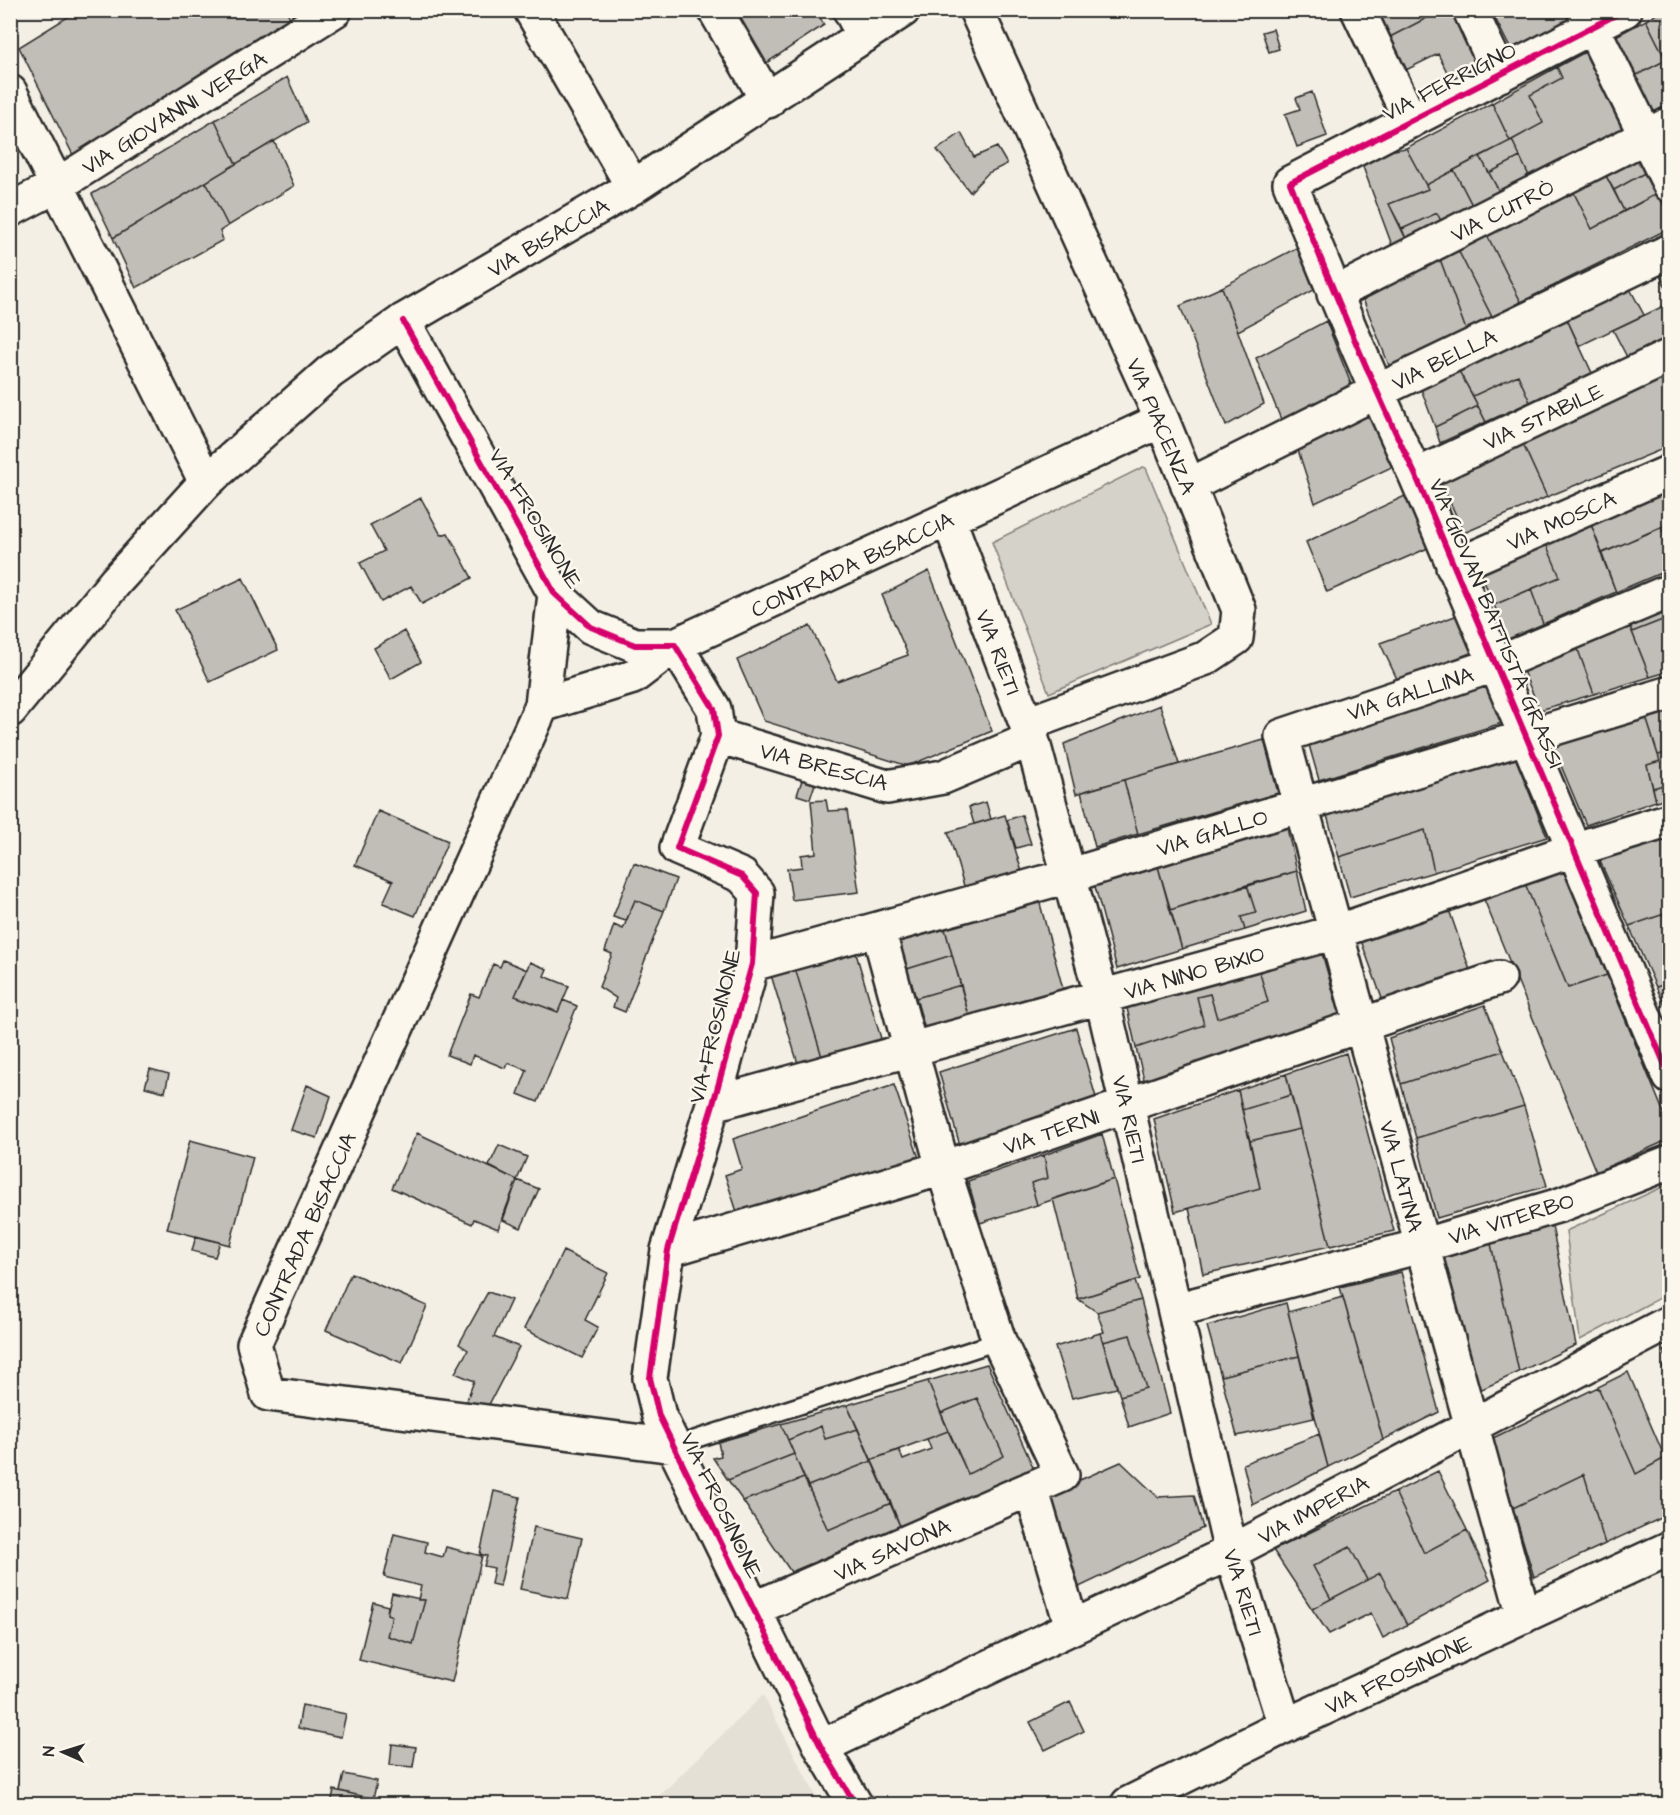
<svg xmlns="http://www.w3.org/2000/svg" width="1680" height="1815" font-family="'Architects Daughter',sans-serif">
<rect width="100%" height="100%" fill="#f3efe4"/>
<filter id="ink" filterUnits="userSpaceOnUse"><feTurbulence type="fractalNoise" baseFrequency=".0167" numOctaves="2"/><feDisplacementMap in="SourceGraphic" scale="12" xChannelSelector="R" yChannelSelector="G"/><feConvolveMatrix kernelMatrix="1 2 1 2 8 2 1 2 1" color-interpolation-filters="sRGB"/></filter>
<g filter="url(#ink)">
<!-- built -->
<path fill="#e4e0d6" d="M763 1695 820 1804H651Z"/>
<!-- green -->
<path fill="#d5d2c9" stroke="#807e7a" stroke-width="1.5" d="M1143 467 1146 468 1211 624 1049 693 992 542Z
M1669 1184V1293L1580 1340 1566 1231Z"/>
<!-- building -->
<path fill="#c0beb6" stroke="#2b2b2b" stroke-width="1.5" d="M79 10H197L199 14 207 10H286L293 23 73 155 19 47Z
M731 10H816L824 25 762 66Z
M1377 10H1442L1390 37Z
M1442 10H1458L1487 70 1454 86 1438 54 1406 70 1390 37Z
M1491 10H1573L1578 21 1513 54Z
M1663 10H1670V58L1666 60 1646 20Z
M1646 20 1666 60 1635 76 1616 36Z
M1273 29 1279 49 1269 52 1262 32Z
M1589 50 1626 129 1530 178 1512 140 1543 123 1530 95 1562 78 1557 67Z
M1670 58V106L1653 114 1635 76Z
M1557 67 1562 78 1530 95 1543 123 1510 141 1492 103Z
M287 77 307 122 236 164 215 120Z
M1312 92 1327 136 1297 147 1285 114 1300 109 1296 98Z
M1492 103 1510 141 1426 185 1406 148Z
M215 120 236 164 113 238 92 194Z
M961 133 974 157 997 147 1007 164 988 173 970 192 937 150Z
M1512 140 1520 157 1489 173 1480 156Z
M274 141 294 186 228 226 206 182Z
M1406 148 1428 189 1389 204 1407 241 1393 248 1359 156Z
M1480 156 1500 193 1473 207 1454 170Z
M1641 156 1648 171 1614 190 1605 174Z
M1520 157 1530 178 1500 193 1489 173Z
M1454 170 1473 207 1442 223 1437 213 1402 229 1389 204 1428 189 1426 185Z
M1648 171 1658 193 1624 211 1614 190Z
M1605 174 1624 211 1592 229 1573 191Z
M206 182 228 226 220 231 223 240 136 288 113 238Z
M1573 191 1592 229 1658 193 1670 219V228L1521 302 1487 235Z
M1437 213 1442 223 1407 241 1402 229Z
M1487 235 1521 302 1492 317 1458 250Z
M1298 247 1314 290 1238 331 1222 287Z
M1458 250 1492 317 1466 330 1440 259Z
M1440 259 1466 330 1390 368 1363 299Z
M1670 264V295L1657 270Z
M1222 287 1264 404 1226 426 1180 306Z
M1629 287 1644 315 1579 346 1566 317Z
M1670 303V337L1627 357 1613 330Z
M1566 317 1592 373 1530 402 1518 375 1473 396 1459 371Z
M1326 321 1351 384 1282 422 1256 358Z
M1459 371 1478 406 1435 427 1421 389Z
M1670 373V398L1660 378Z
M1518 375 1530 402 1486 422 1473 396Z
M1660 378 1670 398V446L1547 497 1522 442Z
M1478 406 1486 422 1440 443 1435 427Z
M1371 413 1394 466 1315 503 1298 450Z
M1522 442 1547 497 1464 533 1440 480Z
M1670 485V524L1602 553 1589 519Z
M1405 496 1428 548 1327 592 1306 542Z
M421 498 441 535 448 533 472 578 422 604 411 586 381 602 360 563 384 551 370 525Z
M1589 519 1616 592 1543 624 1531 589 1560 577 1544 539Z
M1670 524V550L1661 527Z
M1661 527 1670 550V569L1616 592 1601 554Z
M1544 539 1560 577 1494 605 1478 567Z
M929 571 992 731 908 766 764 721 737 660 810 626 837 681 908 655 882 595Z
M243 578 278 650 210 682 175 610Z
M1531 589 1543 624 1508 639 1494 605Z
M1670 606V617L1632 632 1629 624Z
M1458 615 1473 652 1398 681 1380 643Z
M1670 617V671L1650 677 1632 632Z
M1629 624 1650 677 1594 694 1577 647Z
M404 631 421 662 391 679 374 648Z
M1577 647 1594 694 1540 710 1523 671Z
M1485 680 1502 723 1319 780 1307 738Z
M1160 705 1179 764 1076 794 1064 744Z
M1670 706V752L1658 755 1645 714Z
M1645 714 1660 761 1647 765 1656 801 1586 825 1551 742Z
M1264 740 1278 793 1138 834 1124 780Z
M1670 752V783L1653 788 1647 765 1660 761 1658 755Z
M1516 759 1547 837 1434 872 1425 830 1339 857 1326 812Z
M802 780 815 784 810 799 797 795Z
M1124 780 1138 834 1095 847 1081 792Z
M1670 783V797L1656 801 1653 788Z
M826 800 828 811 847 810 859 892 792 900 787 869 802 867 801 855 816 853 811 801Z
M986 802 991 819 974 824 969 807Z
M378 811 448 841 415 916 383 903 393 881 355 865Z
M1005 815 1022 872 965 889 948 832Z
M1022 815 1031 844 1016 848 1007 820Z
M1286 824 1297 871 1170 910 1157 863Z
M1425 830 1434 872 1350 897 1339 857Z
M1670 837V912L1629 926 1599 859Z
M634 863 676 879 664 911 635 900 626 921 613 917Z
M1157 863 1182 949 1117 969 1094 883Z
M1563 870 1607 975 1568 988 1524 881Z
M1297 871 1306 911 1245 930 1241 917 1256 913 1247 885Z
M1524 881 1568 988 1607 975 1670 1128V1139L1596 1172 1481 892Z
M1247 885 1256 913 1241 917 1245 930 1182 949 1170 910Z
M635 900 664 911 625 1012 613 1007 616 998 599 987 612 954 605 951 614 925 623 929Z
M1039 900 1063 989 969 1016 945 929Z
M1447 904 1471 973 1384 1004 1359 935Z
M1670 912V983L1656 987 1629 926Z
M945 929 952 955 907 969 899 942Z
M1320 946 1341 1020 1146 1087 1136 1048 1204 1025 1197 997 1210 994 1217 1018 1268 1002 1258 966Z
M855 950 882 1042 823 1060 795 968Z
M952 955 961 985 916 998 907 969Z
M503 960 527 970 515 996 558 1012 563 1000 577 1006 538 1102 518 1094 527 1070 508 1063 505 1068 473 1055 470 1064 447 1055 471 994 479 997 493 964 500 967Z
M530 962 547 969 544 976 569 986 558 1012 515 996Z
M1258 966 1268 1002 1217 1018 1210 994 1197 997 1204 1025 1136 1048 1127 1008Z
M795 968 823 1060 799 1067 771 975Z
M1670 983V1016L1656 987Z
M961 985 969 1016 925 1029 916 998Z
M1485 1005 1503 1051 1401 1084 1389 1038Z
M1076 1028 1097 1101 961 1149 939 1072Z
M1503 1051 1524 1106 1416 1138 1401 1084Z
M1346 1053 1394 1231 1330 1246 1286 1074Z
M150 1069 169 1074 165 1092 145 1087Z
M1286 1074 1291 1095 1242 1110 1238 1090Z
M307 1085 331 1096 317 1138 291 1130Z
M894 1085 919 1158 739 1218 725 1175 742 1169 733 1139Z
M1238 1090 1260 1188 1175 1212 1154 1119Z
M1291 1095 1300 1129 1250 1141 1242 1110Z
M1524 1106 1547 1186 1437 1218 1416 1138Z
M1300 1129 1330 1246 1203 1274 1189 1208 1260 1188 1250 1141Z
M417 1133 517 1180 498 1229 474 1219 472 1224 392 1188Z
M1102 1134 1114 1179 1037 1205 1031 1183 1048 1178 1044 1155Z
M190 1140 253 1157 230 1245 167 1229Z
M499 1145 527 1157 517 1180 489 1166Z
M1044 1155 1048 1178 1031 1183 1037 1205 980 1223 968 1181Z
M1114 1179 1140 1279 1078 1299 1053 1199Z
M517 1180 539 1189 521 1228 503 1220Z
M1552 1226 1576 1345 1519 1372 1491 1244Z
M196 1236 220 1242 215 1257 192 1251Z
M1491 1244 1519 1372 1480 1390 1444 1258Z
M563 1251 608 1273 585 1320 598 1327 582 1358 524 1329Z
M1401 1272 1439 1412 1383 1440 1340 1287Z
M351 1273 427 1306 402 1363 326 1330Z
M1135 1281 1141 1300 1097 1312 1078 1299Z
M488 1292 511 1300 494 1337 519 1347 485 1412 465 1405 474 1381 455 1373 468 1350 459 1344Z
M1343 1297 1383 1440 1328 1467 1288 1312Z
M1141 1300 1170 1413 1129 1427 1120 1396 1146 1388 1130 1335 1103 1342 1100 1333 1104 1332 1097 1312Z
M1286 1303 1299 1356 1221 1376 1207 1326Z
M1100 1333 1117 1388 1072 1398 1055 1347Z
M1130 1335 1146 1388 1120 1396 1103 1342Z
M1670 1348V1382L1662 1366 1668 1362 1663 1351Z
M1299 1356 1314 1418 1237 1436 1221 1376Z
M987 1364 1034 1469 900 1526 871 1460 899 1450 903 1460 931 1449 927 1439 948 1431 968 1474 1004 1456 977 1398 941 1413 928 1381Z
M1628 1372 1665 1458 1636 1474 1598 1387Z
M928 1381 948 1431 871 1460 847 1405Z
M1598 1387 1636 1474 1665 1458 1670 1468V1514L1605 1544 1584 1474 1513 1508 1493 1438Z
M977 1398 1004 1456 968 1474 941 1413Z
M847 1405 858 1429 825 1439 821 1426 788 1440 781 1424Z
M781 1424 794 1454 728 1480 713 1458 721 1456 718 1442Z
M821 1426 825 1439 858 1429 872 1461 808 1486 788 1440Z
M1319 1434 1328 1467 1253 1505 1243 1464Z
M794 1454 804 1478 743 1501 728 1480Z
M872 1461 891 1503 828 1530 808 1486Z
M1121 1462 1158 1497 1194 1495 1203 1528 1073 1590 1048 1494Z
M1438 1471 1467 1530 1424 1553 1395 1492Z
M1584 1474 1605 1544 1534 1577 1513 1508Z
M804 1478 828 1530 891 1503 900 1526 791 1572 743 1501Z
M494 1491 520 1497 500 1586 491 1584 494 1568 484 1566 487 1556 480 1554Z
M1395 1492 1424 1553 1467 1530 1490 1580 1407 1625 1380 1573 1367 1580 1350 1547 1313 1566 1331 1599 1312 1609 1273 1550Z
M534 1527 582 1538 568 1599 520 1589Z
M394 1534 427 1542 425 1552 443 1557 446 1547 482 1556 452 1682 359 1660 373 1602 388 1606 387 1614 392 1616 387 1636 413 1644 425 1600H418L421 1586 384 1577Z
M1350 1547 1367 1580 1331 1599 1313 1566Z
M1380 1573 1407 1625 1383 1638 1371 1613 1329 1634 1312 1609Z
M392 1593 425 1600 413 1644 387 1636 392 1616 387 1614Z
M1070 1702 1084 1731 1045 1750 1030 1722Z
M302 1705 346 1714 341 1737 298 1728Z
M392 1744 416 1747 413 1767 390 1765Z
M344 1774 377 1781 373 1799 340 1791Z
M334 1790 389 1802V1804H331Z"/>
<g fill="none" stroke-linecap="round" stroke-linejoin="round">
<defs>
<path id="service" d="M674 1446 999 1341"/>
<path id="minor" d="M531 10 633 187
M715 10 768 101
M850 10 864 36
M976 10 1162 420 1239 610 1236 638 1206 658 1027 724
M1358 10 1411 121
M1470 10 1500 75
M1584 10 1670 185
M1625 10 1290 183C1330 282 1370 380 1416 476L1670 1077
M10 92 206 482
M10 210 56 186 335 10
M1334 294 1670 124
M403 321 555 594 591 627 635 645H675L714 709 718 736 677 848 742 876 757 893 752 964 713 1104 668 1250 650 1378 659 1416 821 1747 855 1804
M1416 476 1670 356
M1188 486 1376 392 1670 251
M949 520 1032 739 1102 998 1231 1552 1285 1726
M1453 567 1670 472
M555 594 542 705 254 1344 268 1394 674 1446
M542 705 633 677 675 645 1162 420
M718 736 887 787 943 777 1032 739
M752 964 1068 876 1670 693
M713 1104 1336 932 1573 850 1670 820
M668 1250 943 1168 1499 978
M1175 1310 1421 1246 1560 1205 1670 1162
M1031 1488 1072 1627
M753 1609 1062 1475 999 1341 943 1168 878 929
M1524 1616 1282 736 1494 665 1670 591
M821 1747 1231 1552 1670 1322
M1128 1804 1285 1726 1670 1548"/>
<path id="tertiary" d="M10 710 116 581 206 482 330 372 403 321 633 187 903 10"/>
</defs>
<!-- service casing -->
<use href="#service" stroke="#2b2b2b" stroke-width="21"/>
<!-- minor casing -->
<use href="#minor" stroke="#2b2b2b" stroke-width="38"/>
<!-- tertiary casing -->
<use href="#tertiary" stroke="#2b2b2b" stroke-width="38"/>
<!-- service -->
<use href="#service" stroke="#fbf7ec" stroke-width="16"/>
<!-- minor -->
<use href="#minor" stroke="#fbf7ec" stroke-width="33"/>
<!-- tertiary -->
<use href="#tertiary" stroke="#fbf7ec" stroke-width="33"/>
<defs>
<path id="cycleway" d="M1625 10 1290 183C1330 282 1370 380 1416 476L1670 1077
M403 321 555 594 591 627 635 645H675L714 709 718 736 677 848 742 876 757 893 752 964 713 1104 668 1250 650 1378 659 1416 821 1747 855 1804"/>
</defs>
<!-- cycleway casing -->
<use href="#cycleway" stroke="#fbf7ec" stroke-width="10"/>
<!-- cycleway -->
<use href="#cycleway" stroke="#d6006c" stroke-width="6"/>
</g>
</g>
<g text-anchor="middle" stroke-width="5" stroke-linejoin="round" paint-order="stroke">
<!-- street labels -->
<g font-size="22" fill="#2b2b2b" stroke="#fbf7ec">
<text transform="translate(1449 81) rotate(-27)" y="8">VIA FERRIGNO</text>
<text transform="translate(174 112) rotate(-32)" y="8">VIA GIOVANNI VERGA</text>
<text transform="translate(1502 210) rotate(-27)" y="8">VIA CUTRÒ</text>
<text transform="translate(548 237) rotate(-30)" y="8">VIA BISACCIA</text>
<text transform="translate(1444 359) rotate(-26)" y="8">VIA BELLA</text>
<text transform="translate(1543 416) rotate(-25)" y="8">VIA STABILE</text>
<text transform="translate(1162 426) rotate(67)" y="8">VIA PIACENZA</text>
<text transform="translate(536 518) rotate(59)" y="8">VIA FROSINONE</text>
<text transform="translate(1561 520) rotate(-24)" y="8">VIA MOSCA</text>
<text transform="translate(852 564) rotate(-25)" y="8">CONTRADA BISACCIA</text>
<text transform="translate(1497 623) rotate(67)" y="8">VIA GIOVAN BATTISTA GRASSI</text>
<text transform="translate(999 652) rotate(69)" y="8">VIA RIETI</text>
<text transform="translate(1410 693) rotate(-18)" y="8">VIA GALLINA</text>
<text transform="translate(824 766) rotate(15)" y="8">VIA BRESCIA</text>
<text transform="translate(1212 832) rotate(-17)" y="8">VIA GALLO</text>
<text transform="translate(1194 972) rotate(-16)" y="8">VIA NINO BIXIO</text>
<text transform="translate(714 1026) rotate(-76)" y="8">VIA FROSINONE</text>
<text transform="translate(1130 1119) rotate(77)" y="8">VIA RIETI</text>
<text transform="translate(1051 1131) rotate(-19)" y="8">VIA TERNI</text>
<text transform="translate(1402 1176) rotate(75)" y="8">VIA LATINA</text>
<text transform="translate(1511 1218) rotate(-17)" y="8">VIA VITERBO</text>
<text transform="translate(304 1234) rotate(-66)" y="8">CONTRADA BISACCIA</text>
<text transform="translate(722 1505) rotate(64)" y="8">VIA FROSINONE</text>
<text transform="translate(1313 1509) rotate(-28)" y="8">VIA IMPERIA</text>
<text transform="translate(892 1549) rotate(-24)" y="8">VIA SAVONA</text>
<text transform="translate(1244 1592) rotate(73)" y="8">VIA RIETI</text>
<text transform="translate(1398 1674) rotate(-25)" y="8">VIA FROSINONE</text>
</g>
</g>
<!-- margin -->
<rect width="1680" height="1815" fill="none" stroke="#fbf7ec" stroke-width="36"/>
<rect x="18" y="18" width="1644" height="1779" fill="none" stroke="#2b2b2b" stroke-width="2" filter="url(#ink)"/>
<!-- north arrow -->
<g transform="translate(63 1752) rotate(273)" stroke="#fbf7ec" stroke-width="4.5" paint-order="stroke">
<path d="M0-4.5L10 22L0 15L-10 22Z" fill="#2b2b2b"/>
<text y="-9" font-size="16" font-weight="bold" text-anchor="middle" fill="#2b2b2b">N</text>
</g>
</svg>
